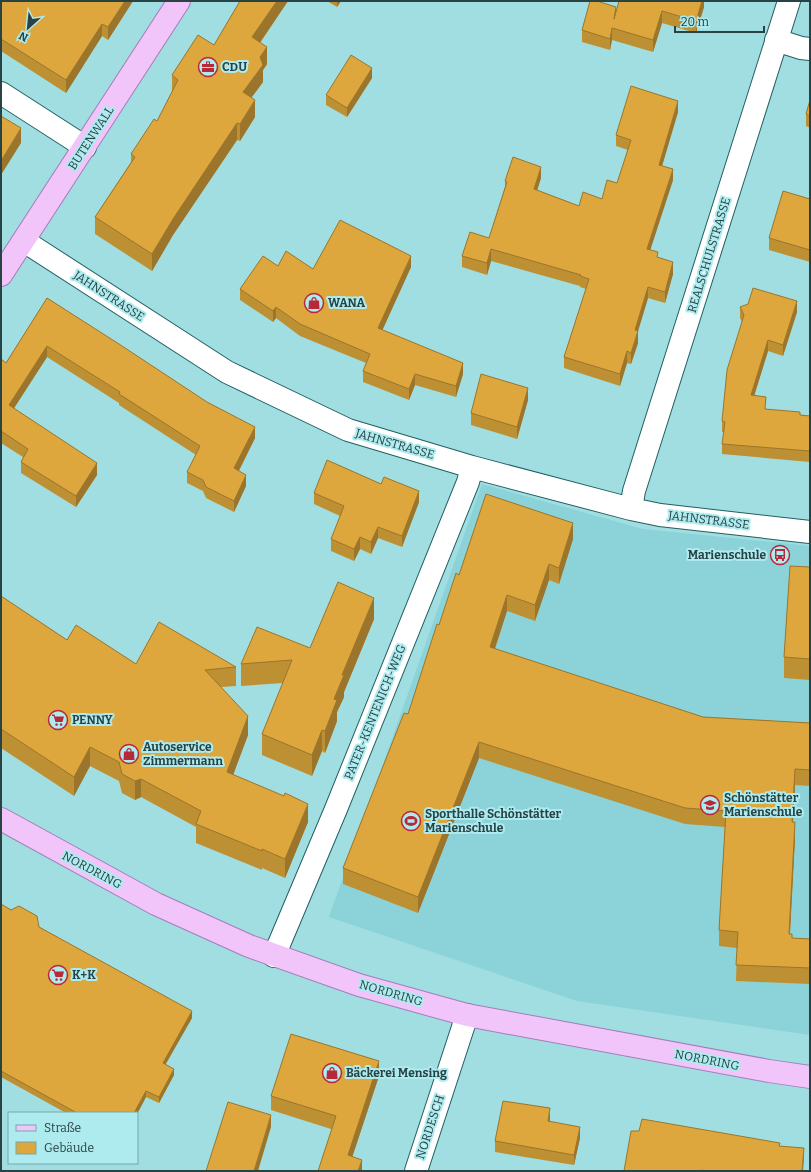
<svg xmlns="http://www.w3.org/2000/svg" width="811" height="1172" font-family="Bitter,serif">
<rect width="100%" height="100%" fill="#a0dee1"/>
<!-- built -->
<path fill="#8bd3d8" d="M482 484 643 529 810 546V1035L577 1001 329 917Z"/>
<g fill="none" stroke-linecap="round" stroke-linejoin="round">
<defs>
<path id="minor" d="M776 40 801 48 810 49
M1 93 85 147
M24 241 227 372 348 430 472 467 631 509 660 515 810 532
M631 509 634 491 789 1
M274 956 336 809 468 482 472 467
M416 1171 467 1015"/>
<path id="major" d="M1 275 179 1
M1 819 156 904 249 946 359 985 467 1015 769 1071 810 1077"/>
</defs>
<!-- minor casing -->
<use href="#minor" stroke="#225f63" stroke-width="24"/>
<!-- major casing -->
<use href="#major" stroke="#a47eb8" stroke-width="24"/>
<!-- minor -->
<use href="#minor" stroke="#fff" stroke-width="22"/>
<!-- major -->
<use href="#major" stroke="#f1c5fa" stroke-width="22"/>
</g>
<!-- wall -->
<path fill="#be9034" d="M1 1H133L108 40 102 36 66 93 1 51Z
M240 1H288L260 43 267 64 263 70V82L251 98 255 117 240 141 237 140 173 235 152 271 95 234V217L131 162V154L157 121 172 92V75L214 45Z
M327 1H341L337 7Z
M704 1V7L696 33 662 23 653 52 612 40 610 50 582 42V30L616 10Z
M372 78 347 117 326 105V95Z
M810 100V128L806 126V114Z
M678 112 662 166 673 180 650 250 673 274 665 303 648 298 638 331V343L631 364 627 363 620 386 564 368V357L586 289 580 287V286L491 261 487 275 462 267V256L489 238 505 187V181L541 178 537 190 579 206 602 199 617 183 628 150 616 146V135Z
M810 199V262L769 250V238Z
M278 266 313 269 411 267 382 330 463 374 456 397 415 385 409 400 363 382V371L366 363 300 336 276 318 273 322 240 300V289Z
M47 298 255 438 239 471 246 486 234 512 206 498 203 491 187 483V472L196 455 119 405V403L47 357 14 408 97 475 76 507 21 473V462L23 457 1 443V359L6 363Z
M740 307 797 312 783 356 768 351 754 396 766 409 800 415 810 416V462L722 454V444L724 432H722V421L742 322 740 318Z
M528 400 517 439 471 425V413Z
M314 493 419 502 402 547 378 538 371 554 360 549 354 561 331 551V539L340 516 314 504Z
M573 539 559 584 549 580 535 621 507 611 495 649 703 717 810 723V786L795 785 793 822 795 838 790 934 792 938 810 939V984L736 981 737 948 719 946V930L725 827 685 824 479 758 418 913 343 884V868L408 714 439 625 459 575Z
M810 567V680L784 678V657Z
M1 596 67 640 136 664 236 667V686L221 687 248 735 233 775 308 822 285 878 262 868V870L196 843V827L141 797 135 800 122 793 119 781 90 766 74 796 1 748Z
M374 619 344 692V697L337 712V721L325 753 322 751 312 776 262 755V734L283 683 241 686V664L310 648Z
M1 904 192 1018 165 1064 174 1075 159 1103 146 1097 137 1114V1113H66L1 1077Z
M379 1076 352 1157 362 1171 331 1129 271 1110V1096Z
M550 1119V1122L580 1138 574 1165 495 1152V1141Z"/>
<!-- shaded-wall -->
<path fill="#9b752b" d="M125 1H133L108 40V27Z
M277 1H288L252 54V37Z
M337 1H341L337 7Z
M702 1H704V7L696 33V21Z
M662 11V23L653 52V40Z
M102 24V36L66 93V80Z
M612 28V40L610 50V39Z
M267 47V64L263 70V82L243 109V92L260 57Z
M372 68V78L347 117V108Z
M255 100V117L240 141V124Z
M678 101V112L659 176V165Z
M237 123V140L173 235 152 271V254L173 219Z
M21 128V143L1 175V161Z
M541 167V178L534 200V189Z
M673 169V180L647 260V249Z
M491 249V261L487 275V263Z
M411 256V267L378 340V328Z
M673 262V274L665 303V292Z
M648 287V298L635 341V330Z
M797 301V312L783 356V345Z
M276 307V318L273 322V311Z
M638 331V343L631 364V353Z
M768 340V351L751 406V395Z
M47 346V357L9 416V405Z
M627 351V363L620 386V374Z
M463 363V374L456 397V386Z
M415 374V385L409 400V389Z
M528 388V400L517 439V427Z
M255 427V438L234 480V468Z
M97 463V475L76 507V496Z
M246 475V486L234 512V501Z
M419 491V502L402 547V536Z
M573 523V539L559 584V568Z
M378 527V538L371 554V542Z
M360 537V549L354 561V549Z
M549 564V580L535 621V605Z
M507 595V611L490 663V647Z
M374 598V619L344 692V697L337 712V721L325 753V731L334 699 342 675Z
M248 716V735L227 791V772Z
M322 730V751L312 776V755Z
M479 742V758L418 913V897Z
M90 747V766L74 796V777Z
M795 769V785L792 837V822Z
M141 779V797L135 800V781Z
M308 804V822L285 878V859Z
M795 822V838L789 950V934Z
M192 1011V1018L163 1069V1063Z
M379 1061V1076L348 1170V1155Z
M174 1069V1075L159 1103V1097Z
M146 1091V1097L137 1114V1113H134Z
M550 1108V1119L548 1132V1121Z
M271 1115V1127L258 1171H254Z
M580 1127V1138L574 1165V1155Z
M804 1148V1158L803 1171H802Z
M362 1160V1171H358Z"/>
<!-- building -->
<path fill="#dda73d" stroke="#9b752b" d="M1 1H125L108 27 102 24 66 80 1 39Z
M240 1H277L252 37 267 47 260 57 263 65 243 92 255 100 240 124 237 123 173 219 152 254 95 217 135 157 131 154 154 119 157 121 178 80 172 75 198 35 214 45Z
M590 1H597L616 7 614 19 619 1H702L696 21 662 11 653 40 612 28 610 39 582 30Z
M351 55 372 68 347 108 326 95Z
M631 86 678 101 659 165 673 169 647 249 658 252 657 257 673 262 665 292 648 287 635 330 638 331 631 353 627 351 620 374 564 357 589 279 580 276 581 275 491 249 487 263 462 256 470 232 489 238 507 182 505 181 513 157 541 167 534 189 579 206 583 192 602 199 607 180 617 183 631 140 616 135Z
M810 100V116L806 114Z
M1 116 21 128 1 161Z
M783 191 810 199V250L769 238Z
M340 220 411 256 378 328 463 363 456 386 415 374 409 389 363 371 370 354 300 324 276 307 273 311 240 289 263 256 278 266 286 251 313 269Z
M753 288 797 301 783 345 768 340 751 395 766 397 765 409 800 412V415L810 416V451L722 444 725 422 722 421 727 370 744 315 740 307 748 304Z
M47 298 119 344 207 402 255 427 234 468 246 475 234 501 206 487 203 480 187 472 200 446 119 394 120 392 47 346 9 405 97 463 76 496 21 462 28 449 1 431V359L6 363Z
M481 374 528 388 517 427 471 413Z
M327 460 381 484 384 477 419 491 402 536 378 527 371 542 360 537 354 549 331 539 344 506 314 493Z
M486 494 573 523 559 568 549 564 535 605 507 595 490 647 703 717 810 723V770L795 769 792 822H795L789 934H792V938L810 939V968L736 965 738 932 719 930 726 811 685 808 479 742 418 897 343 868 404 713 408 714 437 624 439 625 456 573 459 575Z
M790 566 810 567V659L784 657Z
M338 582 374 598 342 675H344L334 699 337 700 325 731 322 730 312 755 262 734 292 660 241 664 257 627 310 648Z
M1 596 67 640 76 625 136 664 159 622 236 667 205 670 248 716 227 772 284 796 285 793 308 804 285 859 262 849V851L196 824 201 811 141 779 135 781 122 774 119 762 90 747 74 777 1 729Z
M1 904 11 910 19 906 37 916 39 927 192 1011 163 1063 174 1069 159 1097 146 1091 134 1113H77L1 1071Z
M291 1034 379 1061 348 1155 362 1160 358 1171H318L336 1116 271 1096Z
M503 1101 550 1108 548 1121 580 1127 574 1155 495 1141Z
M228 1102 271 1115 254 1171H206Z
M642 1119 780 1143 779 1146 804 1148 802 1171H705L701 1170 700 1171H624L631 1131H639Z"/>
<!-- icons -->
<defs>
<symbol id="office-ring" viewBox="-11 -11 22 22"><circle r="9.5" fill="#adebef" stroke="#b92839" stroke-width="1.5"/><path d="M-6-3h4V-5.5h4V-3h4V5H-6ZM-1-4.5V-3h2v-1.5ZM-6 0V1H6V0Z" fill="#b92839"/></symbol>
<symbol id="shop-ring" viewBox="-11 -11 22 22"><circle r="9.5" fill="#adebef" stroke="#b92839" stroke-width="1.5"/><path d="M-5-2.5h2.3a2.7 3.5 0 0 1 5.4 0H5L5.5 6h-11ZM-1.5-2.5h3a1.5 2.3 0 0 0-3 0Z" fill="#b92839"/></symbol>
<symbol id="bus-ring" viewBox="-11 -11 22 22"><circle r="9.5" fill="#adebef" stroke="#b92839" stroke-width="1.5"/><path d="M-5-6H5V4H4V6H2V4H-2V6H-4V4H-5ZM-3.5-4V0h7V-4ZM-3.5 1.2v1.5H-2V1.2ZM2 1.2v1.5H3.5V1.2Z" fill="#b92839"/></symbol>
<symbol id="supermarket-ring" viewBox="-11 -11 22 22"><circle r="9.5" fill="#adebef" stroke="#b92839" stroke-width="1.5"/><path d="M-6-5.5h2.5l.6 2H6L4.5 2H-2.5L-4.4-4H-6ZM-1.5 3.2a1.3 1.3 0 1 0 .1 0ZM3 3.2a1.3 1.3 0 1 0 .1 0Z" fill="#b92839"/></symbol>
<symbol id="school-ring" viewBox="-11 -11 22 22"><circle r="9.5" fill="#adebef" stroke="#b92839" stroke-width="1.5"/><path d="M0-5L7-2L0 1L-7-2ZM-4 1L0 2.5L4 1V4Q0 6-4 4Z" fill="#b92839"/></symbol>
<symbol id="stadium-ring" viewBox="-11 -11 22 22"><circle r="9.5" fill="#adebef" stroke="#b92839" stroke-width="1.5"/><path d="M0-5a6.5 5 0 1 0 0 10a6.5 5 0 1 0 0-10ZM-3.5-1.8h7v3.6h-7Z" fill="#b92839"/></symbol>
</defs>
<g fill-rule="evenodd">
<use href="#office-ring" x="197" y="56" width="22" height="22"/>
<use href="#shop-ring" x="303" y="292" width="22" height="22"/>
<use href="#bus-ring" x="769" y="544" width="22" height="22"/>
<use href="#supermarket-ring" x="47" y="709" width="22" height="22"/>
<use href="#shop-ring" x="118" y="743" width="22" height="22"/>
<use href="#school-ring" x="699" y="794" width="22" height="22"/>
<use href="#stadium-ring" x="400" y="810" width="22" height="22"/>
<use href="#supermarket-ring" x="47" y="964" width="22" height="22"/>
<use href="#shop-ring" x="321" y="1062" width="22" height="22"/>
</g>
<g text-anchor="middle" stroke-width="4" stroke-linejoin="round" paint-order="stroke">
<!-- poi labels -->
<g font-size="12" font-weight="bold" fill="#294244" stroke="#adebef" text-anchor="start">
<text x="222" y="71">CDU</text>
<text x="328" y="307">WANA</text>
<text x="766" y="559" text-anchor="end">Marienschule</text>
<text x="72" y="724">PENNY</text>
<text x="143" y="751">Autoservice<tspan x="143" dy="14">Zimmermann</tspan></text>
<text x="724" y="802">Schönstätter<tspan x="724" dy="14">Marienschule</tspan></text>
<text x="425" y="818">Sporthalle Schönstätter<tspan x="425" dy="14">Marienschule</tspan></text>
<text x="72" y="979">K+K</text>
<text x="346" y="1077">Bäckerei Mensing</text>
</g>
<!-- street labels -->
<g font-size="12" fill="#294244" stroke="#adebef">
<text transform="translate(91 138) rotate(-57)" y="4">BUTENWALL</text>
<text transform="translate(709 255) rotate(-73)" y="4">REALSCHULSTRASSE</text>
<text transform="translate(109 296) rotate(33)" y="4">JAHNSTRASSE</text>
<text transform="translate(395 444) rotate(16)" y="4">JAHNSTRASSE</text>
<text transform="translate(709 520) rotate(7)" y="4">JAHNSTRASSE</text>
<text transform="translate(375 712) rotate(-68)" y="4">PATER-KENTENICH-WEG</text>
<text transform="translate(92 870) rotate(28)" y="4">NORDRING</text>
<text transform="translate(391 993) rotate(16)" y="4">NORDRING</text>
<text transform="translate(707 1060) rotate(11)" y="4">NORDRING</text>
<text transform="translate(430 1127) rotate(-72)" y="4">NORDESCH</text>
</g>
</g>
<!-- border -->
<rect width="811" height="1172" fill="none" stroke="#294244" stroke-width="4"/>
<!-- legend -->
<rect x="8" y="1112" width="130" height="52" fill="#adebef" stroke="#78a7ab"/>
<rect x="16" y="1125" width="20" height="6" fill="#f1c5fa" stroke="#78a7ab"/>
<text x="44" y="1132" font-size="12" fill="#294244">Straße</text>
<rect x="16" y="1142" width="20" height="12" fill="#dda73d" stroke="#78a7ab"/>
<text x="44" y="1152" font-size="12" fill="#294244">Gebäude</text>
<!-- north arrow -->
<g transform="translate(28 28) rotate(207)" stroke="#adebef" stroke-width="3" paint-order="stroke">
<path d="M0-3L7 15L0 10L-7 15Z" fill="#294244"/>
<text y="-6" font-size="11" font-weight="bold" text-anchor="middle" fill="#294244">N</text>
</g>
<!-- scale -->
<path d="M675 26v6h89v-6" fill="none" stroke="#294244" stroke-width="2"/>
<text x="681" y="26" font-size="12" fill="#294244" stroke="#adebef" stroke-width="3" paint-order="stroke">20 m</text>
</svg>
